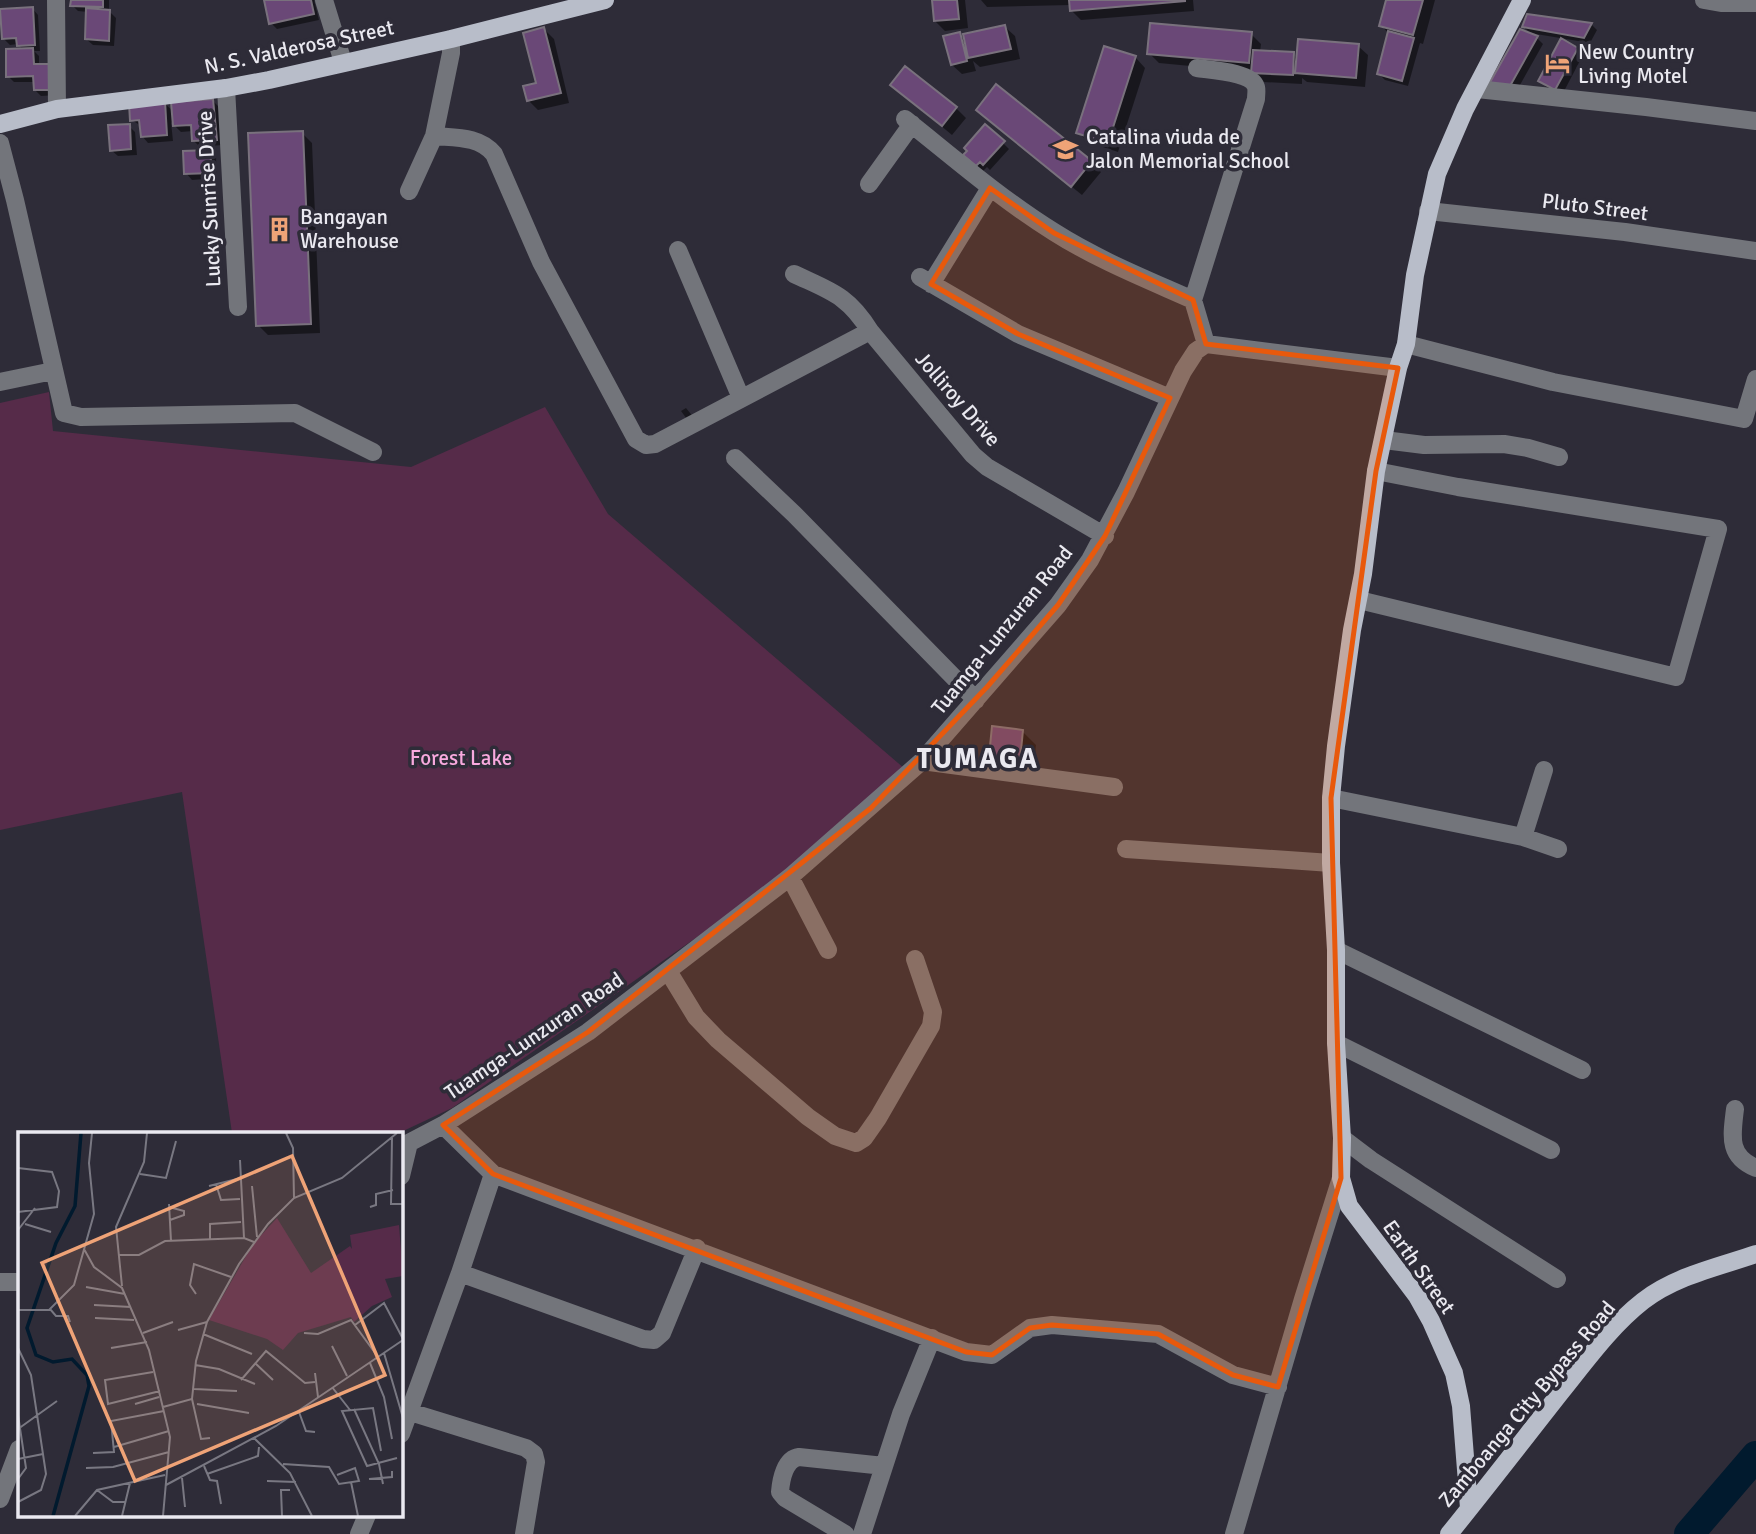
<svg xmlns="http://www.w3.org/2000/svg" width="1756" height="1534" font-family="Signika,sans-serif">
<rect width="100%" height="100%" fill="#2e2c38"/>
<!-- green -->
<path fill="#562b49" d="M49 392 53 431 411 467 545 407 608 514 905 769 773 884 452 1108 399 1133H232L182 792 0 830V403Z"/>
<!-- shadow -->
<path fill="#0007" d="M72 0H109V11L116 18 114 46 93 45 86 39 88 12 78 11 72 5Z
M266 0H314L319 20 277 29 271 23Z
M933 0H965L968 28 945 31 935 21Z
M981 0H1193L1194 11 1081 20 1071 10V5L987 7Z
M1388 0H1435L1423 44 1420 43 1408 86 1385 80 1379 74 1389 34 1381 25Z
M32 8 38 15 40 51H34L39 56V66L58 95 41 96 35 90V82H14L8 76 23 50 18 44 10 45 3 38Z
M1591 24 1597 30 1590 43 1530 33 1524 27Z
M1005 27 1015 36 1020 59 980 67 973 61 976 71 962 74 952 65 959 34 967 42Z
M544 29 554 39 569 103 538 110 528 100 538 84Z
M1251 34 1261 44 1260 52 1293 54 1298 59 1358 46 1368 55 1365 87 1307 82 1302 78V84L1263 82 1253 72 1159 63 1149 53Z
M1537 38 1543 44 1516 92 1497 89Z
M1105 48 1136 58 1145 68 1118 152 1088 142 1078 132Z
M1577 49 1583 55 1562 95 1546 87 1540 80Z
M892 85 956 108 966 118 952 135Z
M213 101 219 107 222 145 200 147 194 141 193 131 181 132 171 122 173 141 148 143 142 136 141 126 132 120 164 103 174 112Z
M988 119 1091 162 1101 172 1082 195Z
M129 126 135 132 137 155 118 156 111 150Z
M302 133 312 143 320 333 268 335 258 325Z
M1003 143 1009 149 990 170 987 167 983 171 971 161Z
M210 152 216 158 217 178 192 180 186 173Z
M686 408 695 419 689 422 681 411Z
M1022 731 1036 745 1032 783 1003 780Z"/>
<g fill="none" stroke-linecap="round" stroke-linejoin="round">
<!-- river -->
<path stroke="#011a2e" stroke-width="30" d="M1689 1534 1756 1456"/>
</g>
<!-- building -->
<path fill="#6a4877" stroke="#79717d" stroke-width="2" d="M71 0H103V7L70 6Z
M264 0H311L314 14 269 24Z
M932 0H957L959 19 934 21Z
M1069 0H1185V1L1070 11Z
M1386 0H1423L1413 35 1379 26Z
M33 7 35 45 17 46 16 38 2 39 0 9Z
M86 8 110 10 109 41 85 39Z
M1527 14 1592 23 1584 38 1522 27Z
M1150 23 1252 32 1249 63 1147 54Z
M1005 25 1011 49 968 58 963 34Z
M544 27 561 93 527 101 523 86 536 83 523 33Z
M1520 29 1538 36 1510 86 1489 84Z
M1388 31 1414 38 1402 81 1377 74Z
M960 32 967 61 951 65 943 36Z
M1561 38 1578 48 1555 90 1538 81Z
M1298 39 1359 44 1356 78 1295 73Z
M1104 46 1136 56 1108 143 1076 133Z
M33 48 34 64H52L53 90H34L33 76 6 77V49Z
M1253 50 1294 52 1293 75 1251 73Z
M905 66 957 107 942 126 890 85Z
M996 84 1092 161 1071 187 976 110Z
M213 99 217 140 192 141 191 125 173 126 171 102Z
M165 101 167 135 141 137 139 120 130 121 129 103Z
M130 124 131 149 110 151 108 125Z
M985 124 1005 141 983 165 980 162 976 166 963 155 967 151 964 148Z
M303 131 311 324 256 326 248 133Z
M210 150 212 173 184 174 183 151Z
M992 726 1023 730 1019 770 988 767Z"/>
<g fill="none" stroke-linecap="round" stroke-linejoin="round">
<!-- minor -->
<path stroke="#73757b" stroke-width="18" d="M56 0 57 109
M324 0 343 62
M1704 0 1721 3H1756
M1197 68C1211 70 1252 72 1256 87 1257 91 1256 95 1256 99L1193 300 1206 344
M226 88 238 307
M1477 89 1646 107 1756 121
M905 119C954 158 1001 199 1054 232 1098 260 1146 279 1193 300
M434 136C456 138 479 136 494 154L541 262 636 439 646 445 655 444 870 331
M0 143 15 200 64 413 81 417 295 413 373 452
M869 184 912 124
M409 191 434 136 451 53V39
M1428 211 1625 232 1756 251
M678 250 741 398
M794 274C830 291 848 295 870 331L973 455 987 467 1105 536
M920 277 1018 334 1170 398
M931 284 990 188
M1406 344 1553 382 1744 419 1756 379
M0 382 53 371
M1384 440 1424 445 1504 444 1528 448 1559 457
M735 458 794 514 976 700
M1359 600 1676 677 1718 529 1458 487 1376 471
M922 761 1114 787
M1331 798 1523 837 1558 849
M1523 837 1544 770
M1126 849 1331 863
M790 877 828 950
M1336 950 1582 1070
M668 971 696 1017 718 1040 808 1117 835 1136 856 1143 864 1138 878 1118 931 1026 933 1012 915 959
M1336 1043 1551 1150
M1735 1109C1732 1135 1727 1156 1756 1168
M443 1125 493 1174 966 1352 992 1355 1030 1328 1052 1325 1158 1334 1233 1375 1278 1387
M1342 1138 1371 1160 1557 1279
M401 1147 443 1125 588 1032 790 877 922 761 1058 605 1090 560 1126 492 1183 371 1196 351 1206 344 1398 368
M401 1176 409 1143
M460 1273 643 1339 654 1340 662 1333 697 1248
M0 1282H19
M410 1412 526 1448 534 1454 536 1462 524 1534
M401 1434 460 1273 493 1174
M0 1499 19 1449
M359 1534 367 1515
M845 1534 785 1498 780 1492C781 1479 785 1459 799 1457L884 1466
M862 1534 901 1414 932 1338
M1234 1534 1303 1299 1341 1178"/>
<!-- major -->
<path stroke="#b8bdc9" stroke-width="18" d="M0 124 57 109 226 88 269 80 451 39 605 0
M1469 1508 1461 1406 1454 1373 1431 1321 1417 1296 1349 1206 1341 1178 1342 1138 1336 1043V950L1331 863V798L1336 746 1352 630 1363 574 1376 471 1398 368 1406 344 1415 275 1437 174 1465 109 1522 0
M1449 1534C1487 1487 1524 1439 1561 1392 1586 1361 1611 1326 1643 1301 1675 1276 1718 1267 1756 1254"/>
</g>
<!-- marked area -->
<path fill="#e8590c" fill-opacity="0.2" stroke="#e8590c" stroke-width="5" stroke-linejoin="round" d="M990 188 1054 233 1193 300 1206 344 1398 368 1376 471 1331 798 1341 1178 1278 1387 1233 1375 1158 1334 1052 1325 1030 1328 992 1355 966 1352 493 1174 443 1125 588 1032 871 808 987 687 1058 605 1105 536 1170 398 1018 334 931 284Z"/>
<!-- icons -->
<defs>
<symbol id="hotel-bare" viewBox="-9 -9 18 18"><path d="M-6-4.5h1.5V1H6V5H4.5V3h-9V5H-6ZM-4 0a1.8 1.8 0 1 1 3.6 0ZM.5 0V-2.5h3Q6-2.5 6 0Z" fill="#efa377" stroke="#2e2c38" stroke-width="2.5" paint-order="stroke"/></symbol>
<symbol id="school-bare" viewBox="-9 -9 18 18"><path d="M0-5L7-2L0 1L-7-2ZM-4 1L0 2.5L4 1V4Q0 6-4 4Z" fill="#efa377" stroke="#2e2c38" stroke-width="2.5" paint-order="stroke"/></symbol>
<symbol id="building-bare" viewBox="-9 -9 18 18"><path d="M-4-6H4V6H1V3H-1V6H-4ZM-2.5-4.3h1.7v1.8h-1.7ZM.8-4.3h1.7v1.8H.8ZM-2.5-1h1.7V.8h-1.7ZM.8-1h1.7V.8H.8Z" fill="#efa377" stroke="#2e2c38" stroke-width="2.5" paint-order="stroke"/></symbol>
</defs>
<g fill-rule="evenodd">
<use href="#hotel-bare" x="1540" y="46" width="35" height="35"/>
<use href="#school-bare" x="1048" y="132" width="35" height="35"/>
<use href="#building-bare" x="262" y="212" width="35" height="35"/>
</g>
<g text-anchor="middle" stroke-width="7" stroke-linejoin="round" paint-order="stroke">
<!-- street labels -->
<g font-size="21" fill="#eae9f0" stroke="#2e2c38">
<text transform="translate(299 47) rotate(-12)" y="7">N. S. Valderosa Street</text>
<text transform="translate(209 199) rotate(-93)" y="7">Lucky Sunrise Drive</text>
<text transform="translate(1595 207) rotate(7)" y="7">Pluto Street</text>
<text transform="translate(958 399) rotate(49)" y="7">Jolliroy Drive</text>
<text transform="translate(1002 630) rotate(-51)" y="7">Tuamga-Lunzuran Road</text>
<text transform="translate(534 1036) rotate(-34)" y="7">Tuamga-Lunzuran Road</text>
<text transform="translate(1419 1267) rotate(55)" y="7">Earth Street</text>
<text transform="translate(1527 1404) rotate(-50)" y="7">Zamboanga City Bypass Road</text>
</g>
<!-- poi labels -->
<g font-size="21" fill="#eae9f0" stroke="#2e2c38" text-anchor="start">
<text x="1578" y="59">New Country<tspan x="1578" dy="24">Living Motel</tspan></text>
<text x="1086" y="144">Catalina viuda de<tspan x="1086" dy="24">Jalon Memorial School</tspan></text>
<text x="300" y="224">Bangayan<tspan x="300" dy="24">Warehouse</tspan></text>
</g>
<!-- park labels -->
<g font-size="21" fill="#f8a9de" stroke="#2e2c38">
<text x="461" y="765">Forest Lake</text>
</g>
<!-- district labels -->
<g font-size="28" font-weight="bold" letter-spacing="2" fill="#eae9f0" stroke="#2e2c38">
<text x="978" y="768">TUMAGA</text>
</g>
</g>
<!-- overview -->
<g transform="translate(18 1132)">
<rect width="385" height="385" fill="#2e2c38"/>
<path d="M259 86 293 141 332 114 334 117 332 103 381 93 385 144 367 147 374 165 354 174 336 190 333 185 280 201 265 218 249 207 191 188 235 112Z" fill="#562b49"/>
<path fill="none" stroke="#011a2e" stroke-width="3.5" d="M35 384 71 254 69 243 54 227 35 230 18 223 9 196 38 111 57 74 63 1"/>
<path fill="none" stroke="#797882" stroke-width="2" d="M268 1 275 16 276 66M374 5 373 72H385M222 28 226 106M0 36 34 40 41 59 39 75 0 80M122 42 148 46 158 9M198 52 203 68 222 67M191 54 223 46M234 54 239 105M151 72 153 109M151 75 166 79V83L152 88M352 75 358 73V62L375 58M7 92 33 100M0 98 17 76M192 107V92L223 90M66 117 76 135 104 156 131 218 152 305 145 384M101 123H121L147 109 226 106 236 110M104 154 98 95 126 30 129 1M68 155 107 162M178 162 172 153 176 132 213 145M76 173 113 175M32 177 38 184H50L52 190M0 178H31L56 153 76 82 71 31 74 1M77 186 116 188M337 193 366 171 385 207M160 198 189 190M125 201 155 190M286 201 300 202 333 188 360 225M185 202 234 222M314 214 329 244M0 216 13 243 28 342 23 358 0 370M93 216 129 210M366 221 385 286M237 231 255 248M352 231 366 265 374 307M177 233 201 237 237 252M135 240 87 248 90 272 142 259M297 241 300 265M223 248 248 219 287 251 297 250M314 255 332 278M176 257 219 259M174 267 183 307 192 306M117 272 141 265M179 272 231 281M145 275 174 267 178 229 189 190 221 132 250 92 276 66 324 46 379 1M336 277 361 332 365 352M281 280 288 299 297 300M0 283 8 336 0 347M0 297 39 269M236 306 272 341 294 384M96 315 151 299M363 319 355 276 324 279 349 334 379 326M75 321 96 320 93 289 146 279M0 327 25 322M265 332 311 335 321 352 341 349 337 336 319 343M186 334 192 348 199 349 203 372M68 336 95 335 151 320M189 342 240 324 241 315M164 346 167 375M351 347 374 345V339M249 349 278 350M333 350 340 384M148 353 258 294 385 208M79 358 95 370H108M57 384 79 358 147 343M104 384 112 351M264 384 263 358H272"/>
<path fill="#efa377" fill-opacity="0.15" stroke="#efa377" stroke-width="3.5" d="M274 24 367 243 117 349 24 131Z"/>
<rect width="385" height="385" fill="none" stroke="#eae9f0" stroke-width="3.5"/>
</g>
</svg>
